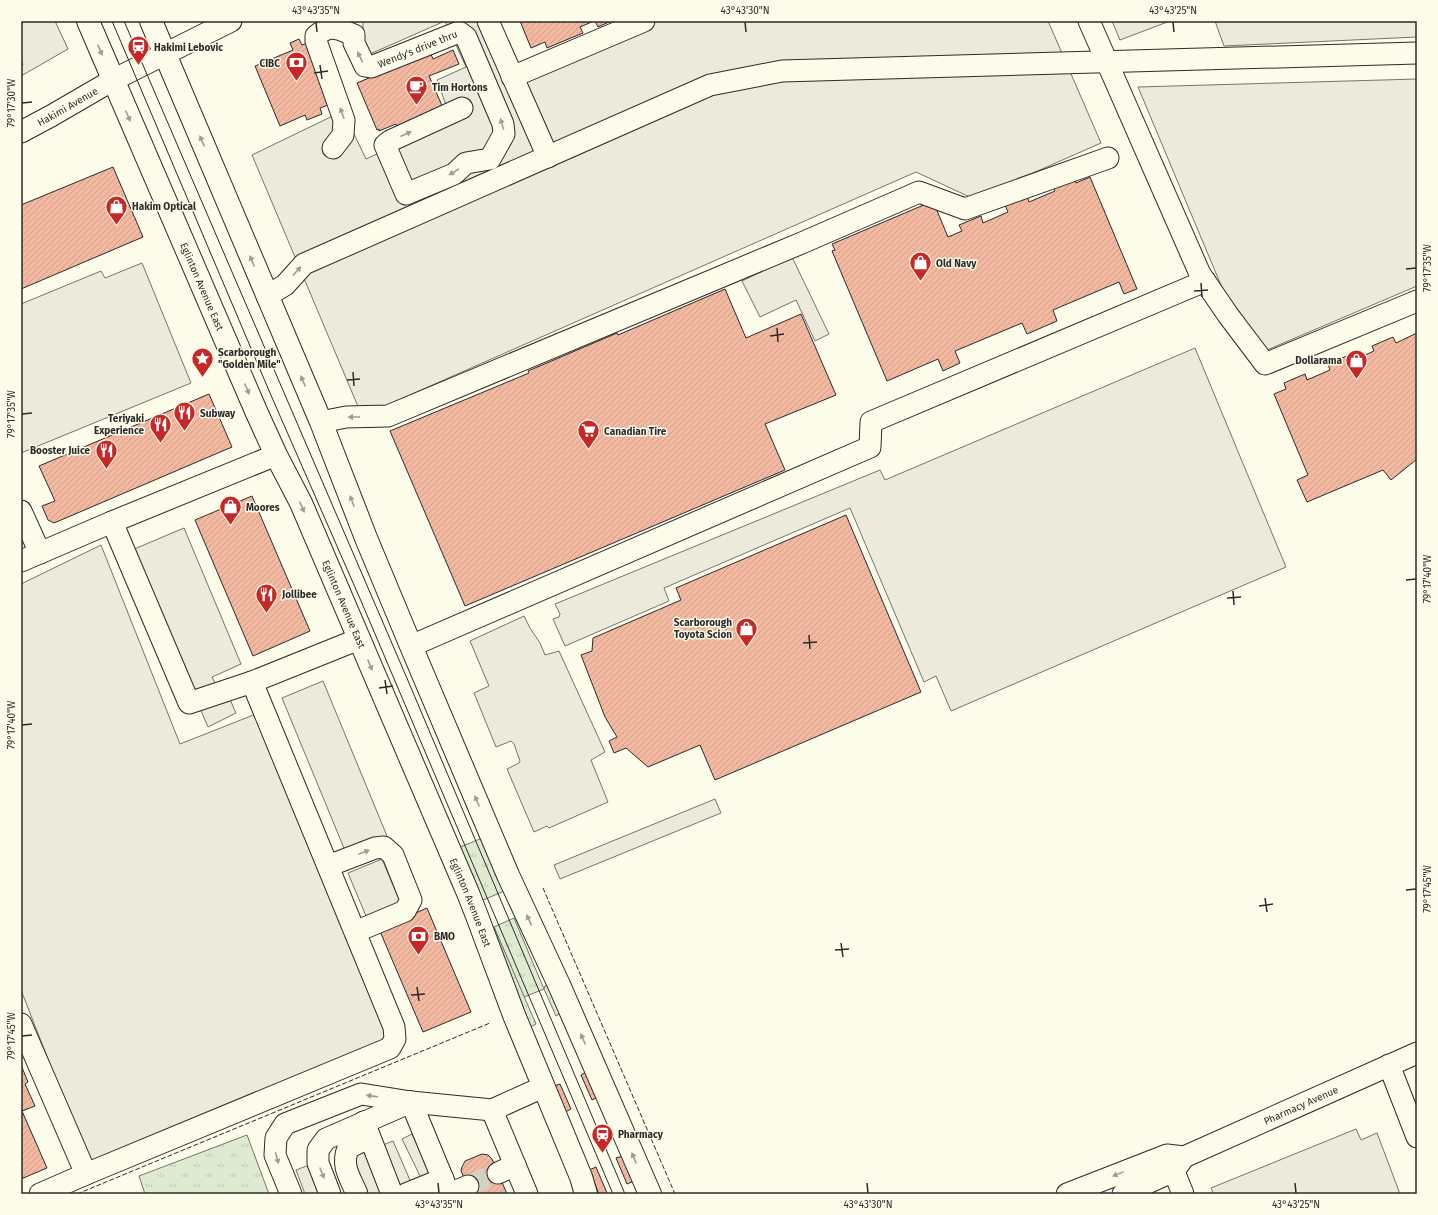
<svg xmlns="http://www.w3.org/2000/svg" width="1438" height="1215" font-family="'Fira Sans',sans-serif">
<defs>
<pattern id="grass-tufts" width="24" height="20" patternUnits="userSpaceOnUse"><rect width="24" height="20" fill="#deebd1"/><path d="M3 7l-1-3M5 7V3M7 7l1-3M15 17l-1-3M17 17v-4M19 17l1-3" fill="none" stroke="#bfcab4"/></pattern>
<pattern id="garden-dots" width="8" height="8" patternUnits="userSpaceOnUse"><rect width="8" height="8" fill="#deebd1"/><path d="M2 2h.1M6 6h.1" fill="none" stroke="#bfcab4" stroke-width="1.8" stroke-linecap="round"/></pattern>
<pattern id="building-hatch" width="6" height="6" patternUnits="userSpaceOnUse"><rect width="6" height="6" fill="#f2b8a0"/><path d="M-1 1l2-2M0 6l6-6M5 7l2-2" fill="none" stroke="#d09e8a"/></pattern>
</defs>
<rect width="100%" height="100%" fill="#fdfbea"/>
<!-- grass -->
<path fill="url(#grass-tufts)" stroke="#74746e" d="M482 838 504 891 481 901 458 848Z
M514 918 544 989 524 997 494 927Z
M247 1135 269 1194H145L139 1176Z"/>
<!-- garden -->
<path fill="url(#garden-dots)" stroke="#74746e" d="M494 927 536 1024 530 1027 495 934Z
M547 985 549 986 562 1012 556 1016 544 989 545 986Z"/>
<!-- parking -->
<path fill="#eceadb" stroke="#74746e" d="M21 21H55L68 49 21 76V67L23 65 21 60Z
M363 21H477L502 71 623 21H1048L1101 143 974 199 916 172 362 416 252 155 343 111 366 159 451 119 437 80 466 67 445 21 370 54 363 37Z
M1112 21H1170L1120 40Z
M1215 21H1417V37L1224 46Z
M1417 79V286L1267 350 1223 290 1138 87Z
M792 257 829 334 815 341 796 300 760 317 742 281Z
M142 263 191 383 21 453V304L101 271 105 278Z
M1195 348 1286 567 951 711 936 676 924 682 850 508 664 588 669 601 565 646 553 619 559 617 560 614 555 604 880 470 885 480Z
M184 528 241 664 212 677 217 687 223 684 236 713 208 727 132 550Z
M101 545 180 744 256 714 395 1040 91 1169 21 990V584Z
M524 616 530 628 540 643 545 655 559 651 605 752 591 760 608 802 549 828 547 826 534 832 507 769 519 763 520 761 514 744 511 741 496 747 474 693 489 686 470 641Z
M323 681 387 836 346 853 282 698Z
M715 799 721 813 560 879 554 865Z
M382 859 400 902 366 916 348 873Z
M1356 1129 1361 1140 1377 1133 1400 1194H1214L1211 1188Z
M412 1134 433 1177 423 1182 402 1139Z
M393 1141 416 1194H363L353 1157Z
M309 1165 320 1194H305L296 1170Z"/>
<!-- building -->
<path fill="url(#building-hatch)" stroke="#2b2b2b" d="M520 21H594L580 27 583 33 547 48 545 42 531 48Z
M595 21H611L598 27Z
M299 39 302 45 312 41 338 101 320 108 322 114 307 120 305 115 280 126 255 66 293 50 290 43Z
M453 50 459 64 429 76 443 108 398 128 396 124 379 131V129L377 130 357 83 369 78 367 75 430 52 433 59Z
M113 167 143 237 21 289V205Z
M1073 176 1076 183 1090 177 1137 289 1124 294 1119 282 1053 310 1057 321 1027 334 1022 323 955 351 960 363 943 371 938 359 887 381 832 251 835 250 832 244 933 201 948 237 962 231 959 225 981 216 983 223 1008 212 1005 205 1027 196 1029 202 1055 191 1052 185Z
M725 289 746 338 801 314 836 395 765 424 785 470 465 606 390 431 529 373 528 371 617 333 618 335Z
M1417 333V459L1391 480 1383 470 1307 502 1297 480 1308 475 1274 394 1286 389 1284 383 1305 374 1307 380 1330 370 1328 364 1349 355 1352 361 1374 351 1372 346 1393 337 1396 343Z
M209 394 232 447 54 523 48 520 42 506 55 501 39 466Z
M252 496 310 631 253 656 195 520Z
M846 515 921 692 715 780 700 745 648 767 626 748 614 753 609 741 617 737 605 717 581 655 592 651 593 638 681 600 676 588Z
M427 908 471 1012 423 1032 379 929Z
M21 1065 28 1082 25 1084 35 1106 22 1111 47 1168 21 1179Z
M587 1072 598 1097 592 1100 581 1075Z
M560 1084 571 1109 565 1112 554 1086Z
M482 1154 488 1155 492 1159 507 1194H471L461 1171 462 1167 465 1161Z
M623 1156 634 1181 627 1184 616 1158Z
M596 1167 607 1193 604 1194H599L589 1170Z"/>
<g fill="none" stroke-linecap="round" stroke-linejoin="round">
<!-- minor-tunnel -->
<path stroke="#d3d1c4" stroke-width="21" stroke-dasharray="21 10" stroke-linecap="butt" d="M468 1186 498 1173"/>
<defs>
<g id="minor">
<path d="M488 21 548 157"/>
<path d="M1089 21 1200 274 1228 315 1265 364 1417 301"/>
<path d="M512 77 644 21"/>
<path id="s1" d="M21 132 51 116 113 80 231 21"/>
<path id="s2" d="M333 148 343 135 344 120 316 41V36C331 23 338 29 354 35V43L365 66 371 67 459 32 466 37 503 124 504 134 490 159 466 163 454 174 406 194 385 145 390 141 462 108"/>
<path d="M267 296 285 285 304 264 710 85 782 71 1417 53"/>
<path d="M321 422 346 417 388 416 804 242 919 192 965 209 1108 158"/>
<path d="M21 511 40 553"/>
<path d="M112 522 276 455"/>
<path d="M21 561 112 522 189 703 252 682 394 1027 395 1039 390 1048 86 1174 21 1024"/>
<path d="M411 646 870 447 871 422 1205 281"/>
<path d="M252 682 359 639"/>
<path d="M328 866 375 848 384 847 393 855 411 900 405 911 355 932"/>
<path d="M1389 1065 1417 1137"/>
<path d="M411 1102 449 1194"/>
<path d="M492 1110 527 1194"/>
<path d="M364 1122 392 1194"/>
<path d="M1169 1159 1183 1194"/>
<path d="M498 1173 515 1165"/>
<path d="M40 1194 86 1174"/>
<path d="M291 1194 275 1155 276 1138 285 1124 361 1094 411 1102 492 1110 543 1087"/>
<path d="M330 1194 318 1163V1150L326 1139 411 1102"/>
<path d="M357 1194C350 1177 341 1167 348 1148L360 1142 364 1122"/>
<path d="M406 1194 443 1179"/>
<path d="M449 1194 468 1186"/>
<path d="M1067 1194 1167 1155 1184 1157"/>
<path id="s3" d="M1123 1194 1174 1171 1184 1157 1417 1053"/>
</g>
<g id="major">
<path id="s4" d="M88 21 256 411 276 455 301 503 468 893 477 916 514 1015 581 1177 586 1194"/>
<path d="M151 21 321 422 366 538 411 646 508 875 560 987 650 1194"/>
</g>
</defs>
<!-- minor casing -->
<use href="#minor" stroke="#2b2b2b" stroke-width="23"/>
<!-- major casing -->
<use href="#major" stroke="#2b2b2b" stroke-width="24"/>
<!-- minor -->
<use href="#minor" stroke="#fdfbea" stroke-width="21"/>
<!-- major -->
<use href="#major" stroke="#fdfbea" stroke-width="22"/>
<!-- tram -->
<path stroke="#2b2b2b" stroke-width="1" d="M112 21 270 393 361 601 613 1194
M124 21 409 683 625 1194"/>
<!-- fence -->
<path stroke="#2b2b2b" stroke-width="1" stroke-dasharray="5 2" stroke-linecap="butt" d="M543 888 675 1194
M77 1194 490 1023"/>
</g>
<!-- one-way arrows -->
<defs><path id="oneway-solid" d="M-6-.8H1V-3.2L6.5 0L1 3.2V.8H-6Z"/></defs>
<g fill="#9e9d94">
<use href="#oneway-solid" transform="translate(100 50) rotate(67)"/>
<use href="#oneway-solid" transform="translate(360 57) rotate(-115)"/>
<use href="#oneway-solid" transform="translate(342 113) rotate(-110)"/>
<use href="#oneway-solid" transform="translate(128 116) rotate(67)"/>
<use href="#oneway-solid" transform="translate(502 124) rotate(-106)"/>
<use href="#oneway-solid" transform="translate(406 134) rotate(-24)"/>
<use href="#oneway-solid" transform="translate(202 141) rotate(-113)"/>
<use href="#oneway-solid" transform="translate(454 172) rotate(149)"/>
<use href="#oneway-solid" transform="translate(252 261) rotate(-113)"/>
<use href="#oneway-solid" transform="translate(297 271) rotate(-47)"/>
<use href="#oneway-solid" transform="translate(303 381) rotate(-113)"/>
<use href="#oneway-solid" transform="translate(247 389) rotate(66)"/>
<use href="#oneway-solid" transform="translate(354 417) rotate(-180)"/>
<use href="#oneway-solid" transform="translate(352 501) rotate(-111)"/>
<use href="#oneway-solid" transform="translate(302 507) rotate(66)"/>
<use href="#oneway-solid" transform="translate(370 665) rotate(67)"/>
<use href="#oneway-solid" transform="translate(477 801) rotate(-113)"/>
<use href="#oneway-solid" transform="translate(364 852) rotate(-21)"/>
<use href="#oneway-solid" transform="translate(529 920) rotate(-115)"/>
<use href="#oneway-solid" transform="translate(583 1039) rotate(-114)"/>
<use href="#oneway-solid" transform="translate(372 1096) rotate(-172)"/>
<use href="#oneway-solid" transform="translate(277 1158) rotate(75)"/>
<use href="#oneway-solid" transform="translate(634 1158) rotate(-113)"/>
<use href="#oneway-solid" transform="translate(322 1173) rotate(68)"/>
<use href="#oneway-solid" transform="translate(1118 1174) rotate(158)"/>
</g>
<!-- ticks -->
<path fill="none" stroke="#2b2b2b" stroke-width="1.5" d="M316 22 317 32M745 22 746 32M1173 22 1174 32M320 65 322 79M314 73 328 71M22 103 32 102M1406 269 1416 268M1201 283 1202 297M1194 291 1208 290M777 328 778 342M770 336 784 334M353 372 354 386M347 380 360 379M22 414 32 413M1406 580 1416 579M1233 591 1234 605M1227 598 1241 597M809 635 810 649M803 643 817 642M385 680 387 694M379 688 393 686M22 725 32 724M1406 890 1416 889M1265 898 1267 912M1259 906 1273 904M841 943 843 957M835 950 849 949M417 987 419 1001M411 995 425 994M22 1036 32 1035M438 1183 439 1193M867 1183 868 1193M1295 1183 1296 1193"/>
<!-- icons -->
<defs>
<symbol id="station-pin" viewBox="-11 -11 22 30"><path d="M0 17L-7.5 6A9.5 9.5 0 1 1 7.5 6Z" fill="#c62828" stroke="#fdfbea"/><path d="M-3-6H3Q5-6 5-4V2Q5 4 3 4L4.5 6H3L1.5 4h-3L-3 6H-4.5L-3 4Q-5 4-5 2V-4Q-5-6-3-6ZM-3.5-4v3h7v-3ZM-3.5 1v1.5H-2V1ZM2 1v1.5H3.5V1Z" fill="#fff"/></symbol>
<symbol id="bank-pin" viewBox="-11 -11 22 30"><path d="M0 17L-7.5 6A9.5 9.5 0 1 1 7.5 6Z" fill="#c62828" stroke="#fdfbea"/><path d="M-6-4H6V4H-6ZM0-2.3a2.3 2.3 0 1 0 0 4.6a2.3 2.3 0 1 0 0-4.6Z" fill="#fff"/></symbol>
<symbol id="cafe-pin" viewBox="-11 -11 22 30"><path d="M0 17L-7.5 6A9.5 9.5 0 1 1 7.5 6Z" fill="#c62828" stroke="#fdfbea"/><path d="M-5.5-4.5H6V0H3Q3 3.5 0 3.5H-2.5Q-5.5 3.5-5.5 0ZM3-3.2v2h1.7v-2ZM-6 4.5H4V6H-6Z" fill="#fff"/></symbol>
<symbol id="shop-pin" viewBox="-11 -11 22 30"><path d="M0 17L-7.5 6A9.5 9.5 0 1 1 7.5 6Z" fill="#c62828" stroke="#fdfbea"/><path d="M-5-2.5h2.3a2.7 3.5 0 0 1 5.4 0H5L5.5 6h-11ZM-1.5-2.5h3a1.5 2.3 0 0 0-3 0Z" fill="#fff"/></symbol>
<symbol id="sight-pin" viewBox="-11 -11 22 30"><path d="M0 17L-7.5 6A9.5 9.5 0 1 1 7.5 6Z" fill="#c62828" stroke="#fdfbea"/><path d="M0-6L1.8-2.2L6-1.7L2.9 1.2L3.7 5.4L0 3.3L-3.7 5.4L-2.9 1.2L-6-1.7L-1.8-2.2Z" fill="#fff"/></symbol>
<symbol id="restaurant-pin" viewBox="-11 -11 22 30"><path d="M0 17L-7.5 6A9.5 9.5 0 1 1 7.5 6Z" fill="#c62828" stroke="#fdfbea"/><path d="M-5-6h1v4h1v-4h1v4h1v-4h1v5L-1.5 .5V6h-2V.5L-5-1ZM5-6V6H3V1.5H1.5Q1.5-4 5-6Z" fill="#fff"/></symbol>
<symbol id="supermarket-pin" viewBox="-11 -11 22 30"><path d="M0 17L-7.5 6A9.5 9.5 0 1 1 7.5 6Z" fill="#c62828" stroke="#fdfbea"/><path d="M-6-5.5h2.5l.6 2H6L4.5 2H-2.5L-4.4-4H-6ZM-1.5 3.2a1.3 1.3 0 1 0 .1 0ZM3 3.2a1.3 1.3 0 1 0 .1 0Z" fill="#fff"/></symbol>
</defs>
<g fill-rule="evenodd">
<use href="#station-pin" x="126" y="34" width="25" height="34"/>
<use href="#bank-pin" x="284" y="50" width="25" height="34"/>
<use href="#cafe-pin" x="404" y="74" width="25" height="34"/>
<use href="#shop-pin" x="104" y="194" width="25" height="34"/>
<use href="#shop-pin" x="908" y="250" width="25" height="34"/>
<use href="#sight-pin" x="190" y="346" width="25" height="34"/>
<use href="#shop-pin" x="1344" y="348" width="25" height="34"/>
<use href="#restaurant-pin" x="172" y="400" width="25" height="34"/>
<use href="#restaurant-pin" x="148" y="412" width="25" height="34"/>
<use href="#supermarket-pin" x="576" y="418" width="25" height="34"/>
<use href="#restaurant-pin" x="94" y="438" width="25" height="34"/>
<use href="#shop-pin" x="218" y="494" width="25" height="34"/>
<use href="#restaurant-pin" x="254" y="582" width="25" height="34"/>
<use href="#shop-pin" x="734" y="616" width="25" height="34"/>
<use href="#bank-pin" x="406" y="924" width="25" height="34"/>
<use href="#station-pin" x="590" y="1122" width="25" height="34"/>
</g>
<g text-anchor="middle" stroke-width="3" stroke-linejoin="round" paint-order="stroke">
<!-- poi labels -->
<g font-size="10" font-weight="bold" fill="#2b2b2b" stroke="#fdfbea" text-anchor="start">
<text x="154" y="51">Hakimi Lebovic</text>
<text x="280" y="67" text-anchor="end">CIBC</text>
<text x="432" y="91">Tim Hortons</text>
<text x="132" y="210">Hakim Optical</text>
<text x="936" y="267">Old Navy</text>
<text x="218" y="356">Scarborough<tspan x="218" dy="12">"Golden Mile"</tspan></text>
<text x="1342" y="364" text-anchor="end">Dollarama</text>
<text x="200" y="417">Subway</text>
<text x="144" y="422" text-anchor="end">Teriyaki<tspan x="144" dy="12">Experience</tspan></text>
<text x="604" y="435">Canadian Tire</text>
<text x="90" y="454" text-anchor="end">Booster Juice</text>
<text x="246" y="511">Moores</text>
<text x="282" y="598">Jollibee</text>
<text x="732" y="626" text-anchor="end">Scarborough<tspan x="732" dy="12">Toyota Scion</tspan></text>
<text x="434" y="940">BMO</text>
<text x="618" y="1138">Pharmacy</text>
</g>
<!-- street labels -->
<g font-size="10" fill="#2b2b2b" stroke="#fdfbea">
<text dy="4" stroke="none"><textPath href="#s2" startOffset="251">Wendy's drive thru</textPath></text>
<text dy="4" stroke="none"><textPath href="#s1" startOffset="53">Hakimi Avenue</textPath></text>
<text dy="4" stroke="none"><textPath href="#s4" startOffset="289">Eglinton Avenue East</textPath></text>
<text dy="4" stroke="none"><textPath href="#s4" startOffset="637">Eglinton Avenue East</textPath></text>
<text dy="4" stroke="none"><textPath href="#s4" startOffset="961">Eglinton Avenue East</textPath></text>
<text dy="4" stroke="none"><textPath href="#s3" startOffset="201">Pharmacy Avenue</textPath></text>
</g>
</g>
<!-- border -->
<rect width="1438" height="1215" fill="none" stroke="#fdfbea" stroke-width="44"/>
<rect x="22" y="22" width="1394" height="1171" fill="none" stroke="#2b2b2b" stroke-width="1.5"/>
<g font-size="10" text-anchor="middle" fill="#2b2b2b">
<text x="316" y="14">43°43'35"N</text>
<text x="745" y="14">43°43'30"N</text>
<text x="1173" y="14">43°43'25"N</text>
<text transform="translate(11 103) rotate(-90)" y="4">79°17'30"W</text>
<text transform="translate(1427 268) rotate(-90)" y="4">79°17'35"W</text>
<text transform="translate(11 414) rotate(-90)" y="4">79°17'35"W</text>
<text transform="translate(1427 579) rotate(-90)" y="4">79°17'40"W</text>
<text transform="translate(11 725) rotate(-90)" y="4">79°17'40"W</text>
<text transform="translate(1427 889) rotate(-90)" y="4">79°17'45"W</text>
<text transform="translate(11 1036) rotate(-90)" y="4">79°17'45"W</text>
<text x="439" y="1208">43°43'35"N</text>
<text x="868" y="1208">43°43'30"N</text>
<text x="1296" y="1208">43°43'25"N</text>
</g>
</svg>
